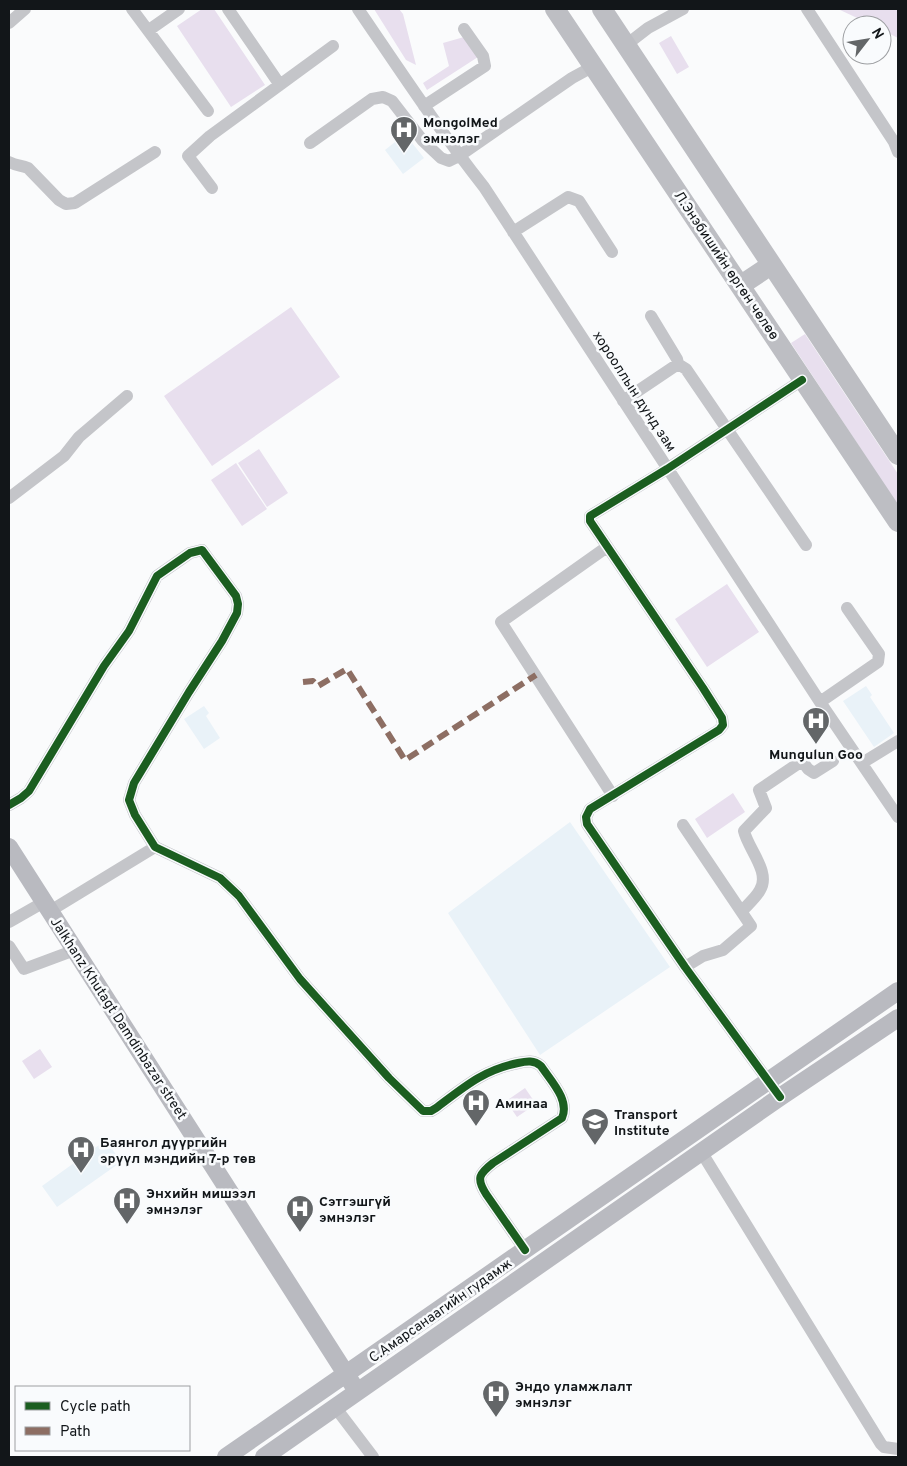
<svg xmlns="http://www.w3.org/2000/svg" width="907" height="1466" font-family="Overpass,sans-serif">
<rect width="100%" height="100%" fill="#fafbfc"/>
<!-- built -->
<path fill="#e9f2f8" d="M405 134 424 158 403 174 385 150Z
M866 686 872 695 870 697 894 733 874 747 843 701Z
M204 706 209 713 206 716 220 738 204 749 184 719Z
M570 822 670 967 540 1055 448 913Z
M106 1140 121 1162 57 1207 42 1186Z"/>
<!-- green -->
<path fill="#e8dfee" d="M202 9H214L265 85 231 107 177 26Z
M374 9H399L403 14 416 65 406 60Z
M838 9H898V38L882 30V25H872Z
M671 36 689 67 677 74 659 43Z
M464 37 478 57 427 90 423 83 449 66 443 43Z
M291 307 340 377 212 466 164 396Z
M805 334 898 474 897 504 791 343Z
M259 449 288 493 267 507 238 463Z
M236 463 267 509 242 526 211 480Z
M727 584 759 632 707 667 675 619Z
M733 793 745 812 707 838 695 819Z
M40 1049 52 1067 34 1079 22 1061Z
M525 1088 536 1104 517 1117 506 1101Z"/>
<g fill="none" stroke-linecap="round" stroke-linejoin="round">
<!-- minor -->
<path stroke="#c4c5c9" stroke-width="12" d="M132 9 208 111
M228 9 280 85
M358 9C399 69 439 130 484 187L820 702 898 817
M807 9 894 142 898 152
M9 23 25 9
M149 30 179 9
M626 45 648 28 683 9
M424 106 485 66 483 56 464 29
M310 143 372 99 383 97 392 101 423 141 441 158 449 161 459 156 572 78 594 66
M9 162C17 166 21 165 28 168L59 200 66 204 75 203 155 152
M212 188 188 156 210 136 333 46
M513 232 568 197 579 201 612 252
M678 364 686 369 806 545
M623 401 678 364 677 359 651 316
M9 498 64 456 79 437 127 396
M607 547 501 622 613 796
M820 702 878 662 879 654 847 608
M862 763 898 741
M9 805 21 798 29 791 104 666 129 631 157 576 190 553 202 550 236 596 238 604 237 613 222 641 189 692 134 783 129 800 135 815 155 847 220 878 239 896 300 979 389 1078 423 1111H431L436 1108C464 1087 483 1070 518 1063 527 1061 534 1060 541 1066 551 1081 570 1100 562 1118L493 1163C479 1174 476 1178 486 1194L525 1250
M683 825 751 926 723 950 703 956 685 967
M50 911 155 847
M742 911C747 905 756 898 760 890 771 872 748 849 744 831L766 808 759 790 802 761 808 769 814 773 833 761
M9 922 44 902
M9 946 24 969 75 950
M780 1097 685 967 587 824 586 817 590 809 719 730 723 725 722 718 703 688 590 521V516L667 469 802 380
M702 1153 881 1444 884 1447 898 1449
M335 1407 373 1457"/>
<!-- secondary -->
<path stroke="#b9bac0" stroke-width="18" d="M9 847 353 1385
M226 1457 898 991
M264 1457 780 1097 898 1018"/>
<!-- primary -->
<path stroke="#bdbec3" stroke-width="20" d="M555 9C670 179 783 352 898 522
M602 9 898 455
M741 285 771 265"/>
<!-- quiet -->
<path stroke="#8d6e63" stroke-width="6" stroke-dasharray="12 6" stroke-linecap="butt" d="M303 682 313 681 318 686 347 669 405 760 536 675"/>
<defs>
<path id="cycleway" d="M9 805 21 798 29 791 104 666 129 631 157 576 190 553 202 550 236 596 238 604 237 613 222 641 189 692 134 783 129 800 135 815 155 847 220 878 239 896 300 979 389 1078 423 1111H431L436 1108C464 1087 483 1070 518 1063 527 1061 534 1060 541 1066 551 1081 570 1100 562 1118L493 1163C479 1174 476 1178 486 1194L525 1250
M780 1097 685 967 587 824 586 817 590 809 719 730 723 725 722 718 703 688 590 521V516L667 469 802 380"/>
</defs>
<!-- cycleway casing -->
<use href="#cycleway" stroke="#f9fbfd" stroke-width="11"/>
<!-- cycleway -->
<use href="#cycleway" stroke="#1b5e20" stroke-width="8"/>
</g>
<!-- icons -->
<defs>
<symbol id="hospital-pin" viewBox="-11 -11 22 30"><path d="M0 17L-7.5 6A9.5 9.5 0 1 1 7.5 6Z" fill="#636668" stroke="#f9fbfd"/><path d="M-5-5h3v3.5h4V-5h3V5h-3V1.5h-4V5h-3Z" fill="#fff"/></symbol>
<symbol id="university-pin" viewBox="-11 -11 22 30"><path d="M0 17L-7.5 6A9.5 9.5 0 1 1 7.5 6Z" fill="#636668" stroke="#f9fbfd"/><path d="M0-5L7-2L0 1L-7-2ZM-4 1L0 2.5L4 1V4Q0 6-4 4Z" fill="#fff"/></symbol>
</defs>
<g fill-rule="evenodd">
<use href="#hospital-pin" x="388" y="114" width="32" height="43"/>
<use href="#hospital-pin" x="800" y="705" width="32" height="43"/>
<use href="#hospital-pin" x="460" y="1087" width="32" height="43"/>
<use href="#university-pin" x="579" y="1106" width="32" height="43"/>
<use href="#hospital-pin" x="65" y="1134" width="32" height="43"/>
<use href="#hospital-pin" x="111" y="1185" width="32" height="43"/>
<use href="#hospital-pin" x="284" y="1193" width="32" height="43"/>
<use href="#hospital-pin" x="480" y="1378" width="32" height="43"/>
</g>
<g text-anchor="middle" stroke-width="5" stroke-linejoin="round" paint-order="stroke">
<!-- poi labels -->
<g font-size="14" font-weight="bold" fill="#121619" stroke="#f9fbfd" text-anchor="start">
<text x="423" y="127">MongolMed<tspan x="423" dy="16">эмнэлэг</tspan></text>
<text x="816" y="759" text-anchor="middle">Mungulun Goo</text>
<text x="495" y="1108">Аминаа</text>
<text x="614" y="1119">Transport<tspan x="614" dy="16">Institute</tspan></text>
<text x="100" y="1147">Баянгол дүүргийн<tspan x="100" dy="16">эрүүл мэндийн 7-р төв</tspan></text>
<text x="146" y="1198">Энхийн мишээл<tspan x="146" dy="16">эмнэлэг</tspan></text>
<text x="319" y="1206">Сэтгэшгүй<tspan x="319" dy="16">эмнэлэг</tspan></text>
<text x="515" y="1391">Эндо уламжлалт<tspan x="515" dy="16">эмнэлэг</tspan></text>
</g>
<!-- street labels -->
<g font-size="14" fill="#121619" stroke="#f9fbfd">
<text transform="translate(727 265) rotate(56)" y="5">Л.Энэбишийн өргөн чөлөө</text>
<text transform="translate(635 391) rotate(57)" y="5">хорооллын дунд зам</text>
<text transform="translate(119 1018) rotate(57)" y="5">Jalkhanz Khutagt Damdinbazar street</text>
<text transform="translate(440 1310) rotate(-35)" y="5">С.Амарсанаагийн гудамж</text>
</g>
</g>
<!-- border -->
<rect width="907" height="1466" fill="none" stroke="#121619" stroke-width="20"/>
<!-- legend -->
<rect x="15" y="1386" width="175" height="65" fill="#f9fbfd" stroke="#9d9fa2"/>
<rect x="25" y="1402" width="25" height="8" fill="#1b5e20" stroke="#9d9fa2"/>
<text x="60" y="1411" font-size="15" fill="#121619">Cycle path</text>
<rect x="25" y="1427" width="25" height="8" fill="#8d6e63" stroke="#9d9fa2"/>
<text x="60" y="1436" font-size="15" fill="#121619">Path</text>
<!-- north arrow -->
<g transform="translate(867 40) rotate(59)"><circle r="24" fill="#f9fbfd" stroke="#9d9fa2"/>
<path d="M0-4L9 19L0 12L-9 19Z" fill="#636668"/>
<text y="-8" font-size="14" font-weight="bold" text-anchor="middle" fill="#121619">N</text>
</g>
</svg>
